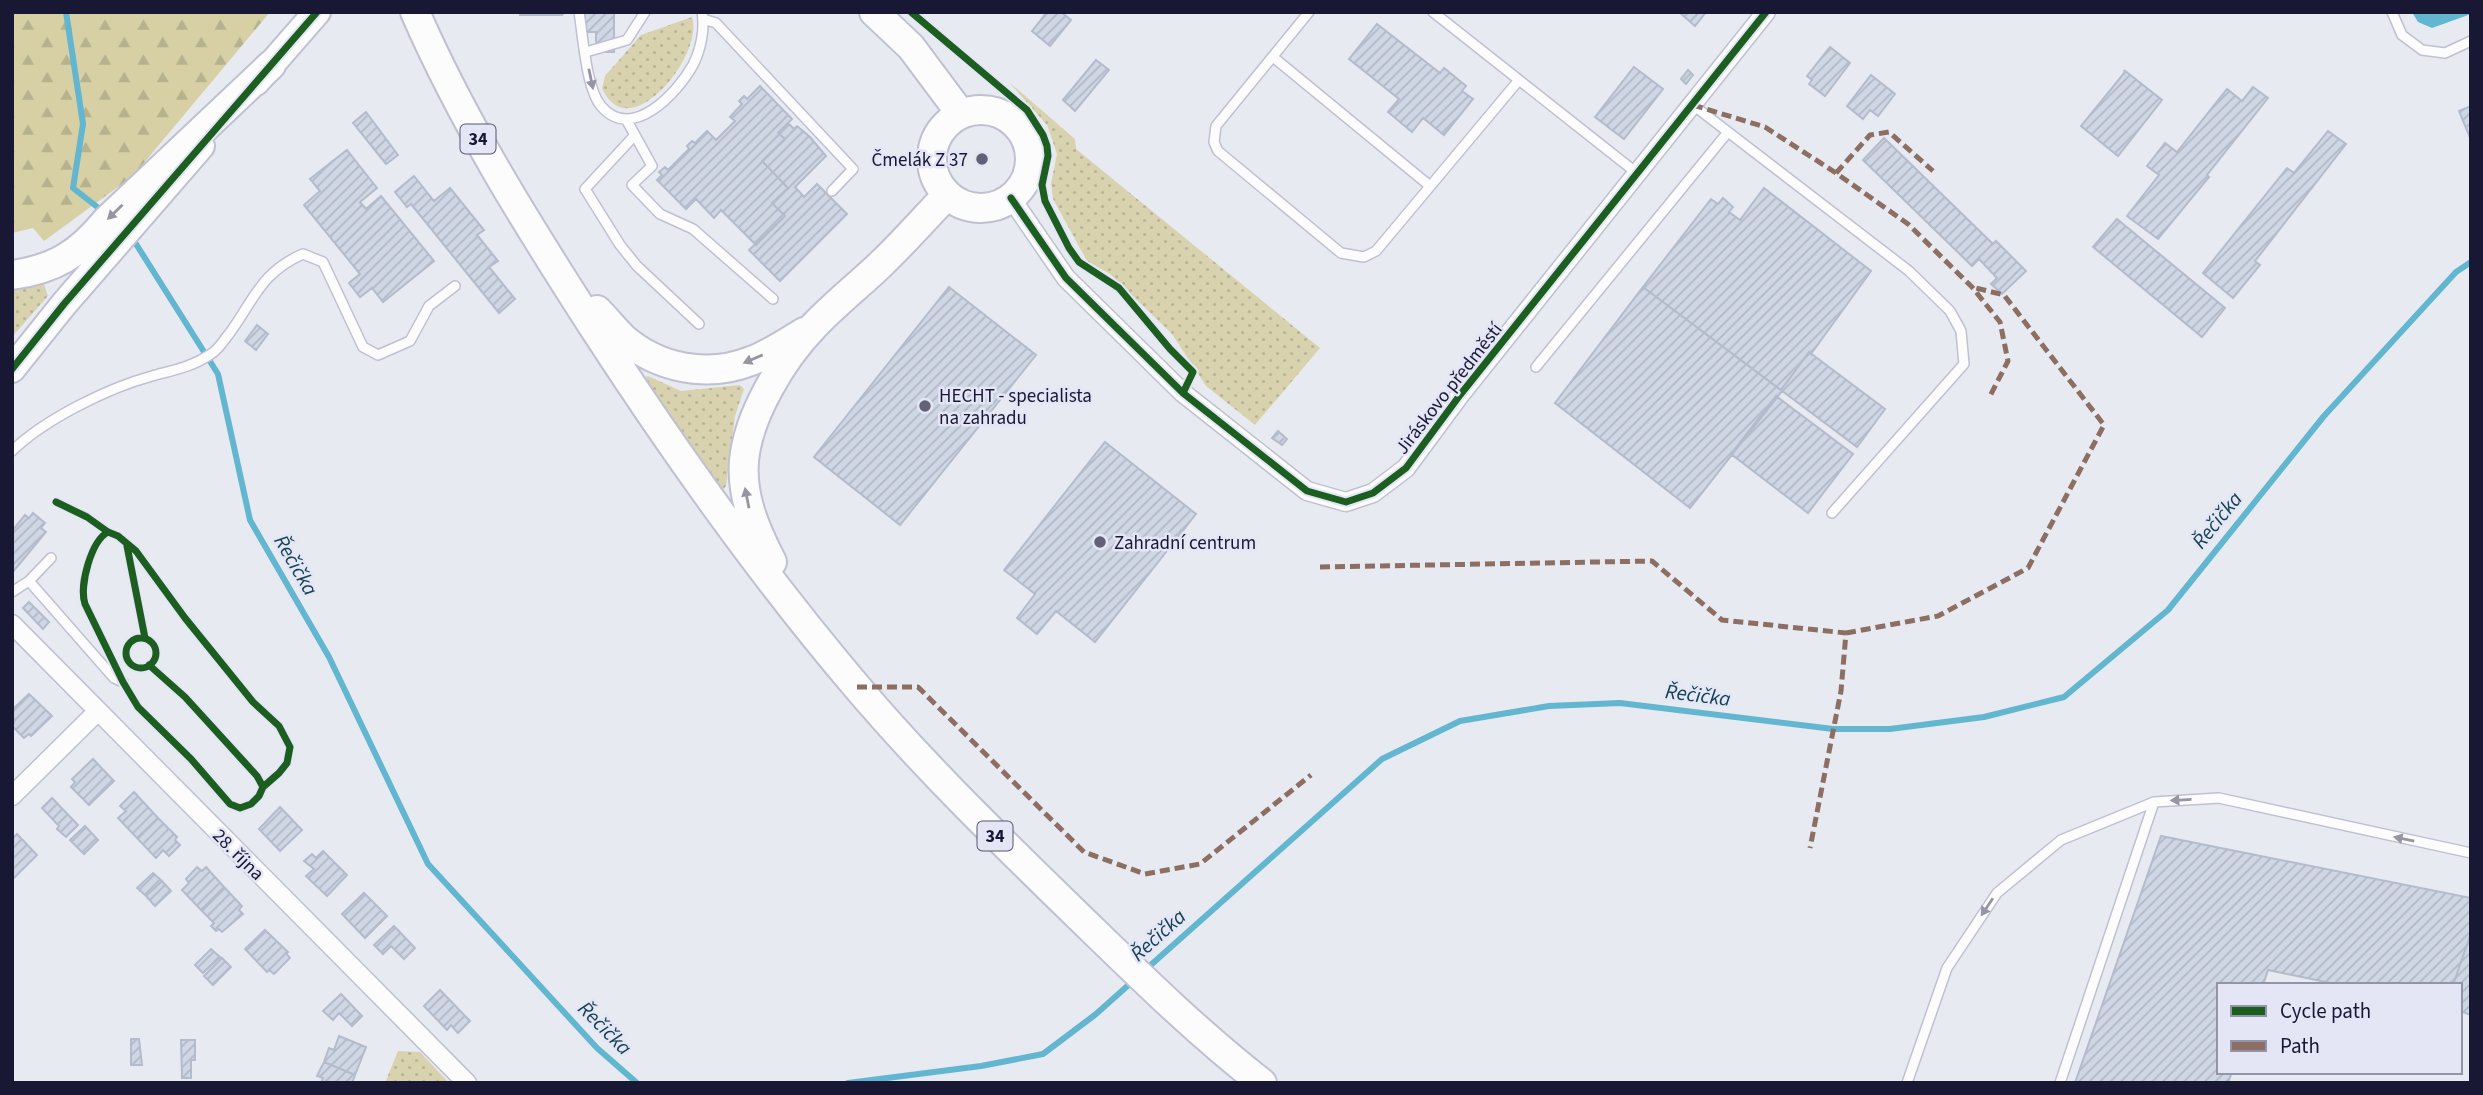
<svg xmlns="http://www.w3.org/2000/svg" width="2483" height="1095" font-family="'Source Sans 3',sans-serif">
<defs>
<pattern id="grass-dots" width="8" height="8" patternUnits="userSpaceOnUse" patternTransform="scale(1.75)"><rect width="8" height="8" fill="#d8d3ae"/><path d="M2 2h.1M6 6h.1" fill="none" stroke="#b9b496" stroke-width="1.8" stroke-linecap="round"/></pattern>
<pattern id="forest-firs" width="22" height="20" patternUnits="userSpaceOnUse" patternTransform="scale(1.75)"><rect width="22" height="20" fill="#d6d0a4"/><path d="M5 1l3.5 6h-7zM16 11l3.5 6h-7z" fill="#b7b28e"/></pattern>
<pattern id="building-hatch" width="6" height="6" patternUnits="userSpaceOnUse" patternTransform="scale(1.75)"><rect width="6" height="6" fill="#cfd6e4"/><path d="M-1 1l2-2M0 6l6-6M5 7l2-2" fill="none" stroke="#b1b7c4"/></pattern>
</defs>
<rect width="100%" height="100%" fill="#e8eaf2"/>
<!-- grass -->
<path fill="url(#grass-dots)" d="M692 17C705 54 629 150 602 88L605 76 641 35Z
M1009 82 1075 139 1076 149 1320 348 1255 425 1206 386 1172 334 1110 274 1087 261 1053 199 1051 183 1057 154 1047 125Z
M44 284 48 296 12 337V287Z
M648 376 681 391 740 385 744 389 735 416 726 486 720 493 642 378Z
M398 1051 420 1052 449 1083H385Z"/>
<!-- forest -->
<path fill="url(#forest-firs)" d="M12 12H270L133 176 44 241 33 228 12 233Z"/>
<!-- water -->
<path fill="#62b6d0" d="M2412 12H2471V14L2432 28 2418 22Z"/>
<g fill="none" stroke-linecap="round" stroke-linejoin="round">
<!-- stream -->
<path stroke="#62b6d0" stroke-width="6" d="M66 12 83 124 73 188 105 213
M131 236 218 374 250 520 329 657 428 864 597 1048 637 1083
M1144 971 1382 759 1460 721 1549 706 1620 703 1833 729H1890L1984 717 2064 697 2168 610 2324 416 2456 272 2471 262
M848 1083 981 1066 1043 1054 1096 1014 1133 981"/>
</g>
<!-- building -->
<path fill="url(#building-hatch)" stroke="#b3bbcc" stroke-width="2" d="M520 12H565L562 15H520Z
M585 12H614V52H596V32H585Z
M1047 12H1061L1071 20 1050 46 1032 31Z
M1679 12H1706L1695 26Z
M1377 24 1440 73 1444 68 1466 86 1462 91 1473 99 1444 135 1423 118 1412 132 1388 112 1399 99 1349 59Z
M1830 47 1850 63 1825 96 1809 84 1812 80 1807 76Z
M1096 60 1109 70 1075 111 1063 100Z
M1634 67 1663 89 1624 139 1595 117Z
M1688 70 1693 75 1686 84 1681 79Z
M2124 70 2162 100 2118 156 2081 126 2125 72Z
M1871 75 1895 94 1878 116 1870 110 1863 119 1847 106Z
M760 86 792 119 778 133 785 139 762 161 788 188 772 203 785 216 756 245 721 210 714 218 696 199 686 209 657 180 662 175 659 172 665 167 668 170 689 149 687 146 692 141 695 143 707 131 716 140 735 121 730 117 742 104 739 101 744 96 747 99Z
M2253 87 2268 98 2207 175 2209 177 2158 239 2127 216 2159 175 2147 166 2165 143 2177 152 2227 89 2242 101Z
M2471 106V140L2459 111Z
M366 112 398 155 386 164 353 123Z
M788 123 794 129 797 126 810 137 826 156 795 187 804 197 817 184 847 214 780 281 749 250 785 216 772 203 788 188 762 161 785 139 778 133Z
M2328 131 2346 144 2255 261 2260 265 2233 298 2203 273 2287 168 2294 173Z
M1884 138 1993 244 1996 241 2026 271 2002 294 1991 284 1997 278 1979 259 1972 266 1863 160Z
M347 150 377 188 360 202 366 209 381 196 434 261 383 302 372 288 360 297 349 283 360 274 304 205 320 191 310 179Z
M414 176 434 201 450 188 484 230 477 235 498 261 489 267 515 299 499 313 411 204 407 207 395 192Z
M1764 188 1871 271 1811 354 1809 352 1781 390 1643 287 1711 199 1718 204 1723 198 1733 207 1729 212 1740 220Z
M2117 219 2225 308 2202 337 2093 247Z
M949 287 1036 355 900 525 814 457Z
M1643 287 1782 391 1690 508 1555 403Z
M257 325 268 334 256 350 245 341Z
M1809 352 1885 409 1857 447 1781 390Z
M1776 396 1853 454 1808 513 1731 454Z
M1278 431 1287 439 1282 445 1272 438Z
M1105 442 1196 514 1095 642 1056 611 1037 634 1017 618 1035 594 1004 570Z
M33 513 45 523 41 528 46 532 12 573V531L25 515 29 518Z
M29 602 49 622 43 629 23 608Z
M29 694 52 716 31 736 29 734 24 738 12 726 15 720 12 717V710Z
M93 759 114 781 89 805 71 787 75 782 72 779Z
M134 792 158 818 137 838 118 818 126 811 120 806Z
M52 798 78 825 66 837 57 829 59 826 42 808Z
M280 807 302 830 280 851 259 829Z
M158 818 177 837 175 840 180 845 169 856 163 850 156 858 137 838Z
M85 826 98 840 84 854 70 840Z
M17 834 37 855 13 879 12 839Z
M2161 836 2471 898V933L2453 985H2340L2268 970 2263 985H2219V1072H2232L2228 1083H2075Z
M323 851 347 875 327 896 306 876 314 869 304 861 312 854 316 858Z
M197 867 202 871 206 867 224 887 201 910 182 890 189 883 186 879Z
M153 873 162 881 146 896 137 888Z
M162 881 171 891 155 906 146 896Z
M224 887 242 906 239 910 243 914 222 932 219 929 216 931 211 926 214 923 201 910Z
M364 893 387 916 365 938 342 914Z
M394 926 415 948 404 959 391 946 383 954 374 945Z
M265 930 288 952 286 953 290 958 274 974 269 970 267 972 245 949Z
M2471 933V1015L2460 1011V985H2453Z
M211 949 220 957 203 973 195 965Z
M222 958 231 967 213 985 204 976Z
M440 990 470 1021 458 1033 451 1025 447 1030 424 1006Z
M341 994 362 1016 352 1026 339 1013 333 1020 323 1011Z
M339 1036 366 1047 355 1075 324 1062 329 1048 334 1050Z
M131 1039H139L142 1065H131Z
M181 1040H195V1060H191V1078H182Z
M324 1062 355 1075 352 1083H321L323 1078 317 1076Z"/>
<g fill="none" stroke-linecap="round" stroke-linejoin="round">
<defs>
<path id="service" d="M579 12C583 36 586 88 601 106 632 143 678 92 693 65 701 49 705 29 702 12
M1309 12 1216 126 1214 142 1218 151 1341 253 1364 257 1376 251 1519 80
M1433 12 1638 174
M2392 12 2402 35 2422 50 2445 53 2471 41
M703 19 716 23 853 169 832 191
M586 52 627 40 645 12
M1273 57 1430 186
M1693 105 1909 271 1950 311 1961 331 1964 364 1832 513
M626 119 652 166 632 185 660 214 693 229 773 299
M635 135 585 189 620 245 637 266 699 324
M1536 367 1728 132
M12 451C45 419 108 388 152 376 174 370 192 367 211 354 219 349 223 341 229 334 254 300 261 272 303 254L323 262 363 347 378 355 410 341 429 306 455 286
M29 581 114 678 123 682
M12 592 29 581 51 558
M1907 1083 1947 968 1997 893 2061 840 2154 802 2219 798 2471 853
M2060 1083 2154 802"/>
<path id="minor" d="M1011 198 1066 278 1183 393 1307 491 1346 502 1373 493 1406 468 1460 395 1766 12
M12 624 467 1083
M12 796 97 712"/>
<path id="secondary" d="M256 82 317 12
M12 369 64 304 201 146"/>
<path id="primary" d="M415 12C463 122 527 224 592 325 673 450 760 573 857 687 924 766 998 838 1073 911 1134 970 1194 1030 1262 1083
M874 12 911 47 961 114
M932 159a49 49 0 1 1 98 0a49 49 0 1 1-98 0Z
M12 275C55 269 79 254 106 221L271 65
M597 310C606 319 614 329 623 338 659 369 708 378 751 361 770 354 787 342 804 332
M772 562C756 531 741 497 744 461 748 415 783 358 814 326 835 304 859 285 881 264 904 242 925 218 947 195"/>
</defs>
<!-- service casing -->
<use href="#service" stroke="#bfc0d2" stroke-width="12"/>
<!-- minor casing -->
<use href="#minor" stroke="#bfc0d2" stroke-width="21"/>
<!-- secondary casing -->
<use href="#secondary" stroke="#bfc0d2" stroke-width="30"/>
<!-- primary casing -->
<use href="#primary" stroke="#bfc0d2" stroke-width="32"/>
<!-- service -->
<use href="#service" stroke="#fcfcfd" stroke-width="9"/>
<!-- minor -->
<use href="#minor" stroke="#fcfcfd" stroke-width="18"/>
<!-- secondary -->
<use href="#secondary" stroke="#fcfcfd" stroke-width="26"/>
<!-- primary -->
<use href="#primary" stroke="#fcfcfd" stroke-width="28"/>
<!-- quiet -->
<path stroke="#8d6e63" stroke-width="5" stroke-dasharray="10 5" stroke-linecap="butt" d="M1693 105 1765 127 1836 173 1908 224 1972 287 2000 322 2008 361 1990 396
M1836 173 1870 135 1889 132 1933 171
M1320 567 1652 561 1722 620 1846 633 1841 691 1810 848
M1846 633 1938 616 2028 568 2104 425 2004 295 1972 287
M857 687H918L1084 852 1145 874 1200 864 1311 775"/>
<defs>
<path id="cycleway" d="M911 12 1027 110 1043 135 1047 146 1048 156 1042 185 1045 201 1069 248 1079 262 1119 288 1170 349 1193 372 1183 393
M1011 198 1066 278 1183 393 1307 491 1346 502 1373 493 1406 468 1460 395 1766 12
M12 369 64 304 317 12
M56 502 87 517 108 532 118 536 136 551 185 618 253 702 279 726 290 747 287 763 279 773 263 787 259 796 251 804 240 808 230 804 191 759 138 707 123 682 85 604C79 586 91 541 108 532
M127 546 145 638
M126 653a15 15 0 1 1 30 0a15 15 0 1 1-30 0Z
M149 665 185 697 257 776 263 787"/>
</defs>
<!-- cycleway casing -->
<use href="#cycleway" stroke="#e4e6f6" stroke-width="11"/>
<!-- cycleway -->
<use href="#cycleway" stroke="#1b5e20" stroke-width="7"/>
</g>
<!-- one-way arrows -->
<defs><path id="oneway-solid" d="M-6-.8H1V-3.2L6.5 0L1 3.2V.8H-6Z" transform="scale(1.75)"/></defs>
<g fill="#9595a3">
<use href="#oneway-solid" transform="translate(591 79) rotate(78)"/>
<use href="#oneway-solid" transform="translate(115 212) rotate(136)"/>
<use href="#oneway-solid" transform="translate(753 359) rotate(157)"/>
<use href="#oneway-solid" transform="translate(747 498) rotate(-101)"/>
<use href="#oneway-solid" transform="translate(2181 800) rotate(177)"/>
<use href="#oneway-solid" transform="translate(2404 839) rotate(-168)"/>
<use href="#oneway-solid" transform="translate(1987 907) rotate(124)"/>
</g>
<!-- markers -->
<g fill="#616276" stroke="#e4e6f6" stroke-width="2.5">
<circle cx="982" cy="159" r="7"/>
<circle cx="925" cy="406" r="7"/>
<circle cx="1100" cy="542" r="7"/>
</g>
<g text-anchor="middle" stroke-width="5" stroke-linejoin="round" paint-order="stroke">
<!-- shield labels -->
<g fill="#e4e6f6" stroke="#55566e" stroke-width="2">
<rect x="460.5" y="124.5" width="35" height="29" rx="5"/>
<rect x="977.5" y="821.5" width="35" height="29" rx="5"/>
</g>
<g font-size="18" font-weight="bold" fill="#181834">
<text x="478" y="145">34</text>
<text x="995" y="842">34</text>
</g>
<!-- poi labels -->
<g font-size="19" fill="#181834" stroke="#e4e6f6" text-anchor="start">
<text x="968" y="166" text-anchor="end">Čmelák Z 37</text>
<text x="939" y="402">HECHT - specialista<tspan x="939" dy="22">na zahradu</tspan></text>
<text x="1114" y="549">Zahradní centrum</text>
</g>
<!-- street labels -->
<g font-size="19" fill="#181834" stroke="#e4e6f6">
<text transform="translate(1448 388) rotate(-52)" y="7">Jiráskovo předměstí</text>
<text transform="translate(239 854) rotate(45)" y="7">28. října</text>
</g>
<!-- water labels -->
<g font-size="21" font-style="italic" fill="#134352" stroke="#e4e6f6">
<text transform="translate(2217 520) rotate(-51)" y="7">Řečička</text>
<text transform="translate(296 565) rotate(60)" y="7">Řečička</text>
<text transform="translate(1698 695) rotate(7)" y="7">Řečička</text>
<text transform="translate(1158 935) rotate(-42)" y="7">Řečička</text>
<text transform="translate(605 1028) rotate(45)" y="7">Řečička</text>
</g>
</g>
<!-- border -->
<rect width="2483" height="1095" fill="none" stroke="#181834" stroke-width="28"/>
<!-- legend -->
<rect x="2217" y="983" width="245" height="91" fill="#e4e6f6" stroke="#9294a8" stroke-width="2"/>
<rect x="2231" y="1006" width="35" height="10" fill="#1b5e20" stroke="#9294a8" stroke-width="2"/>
<text x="2280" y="1018" font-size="21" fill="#181834">Cycle path</text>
<rect x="2231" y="1041" width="35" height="10" fill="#8d6e63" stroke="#9294a8" stroke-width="2"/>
<text x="2280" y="1053" font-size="21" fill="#181834">Path</text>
</svg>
